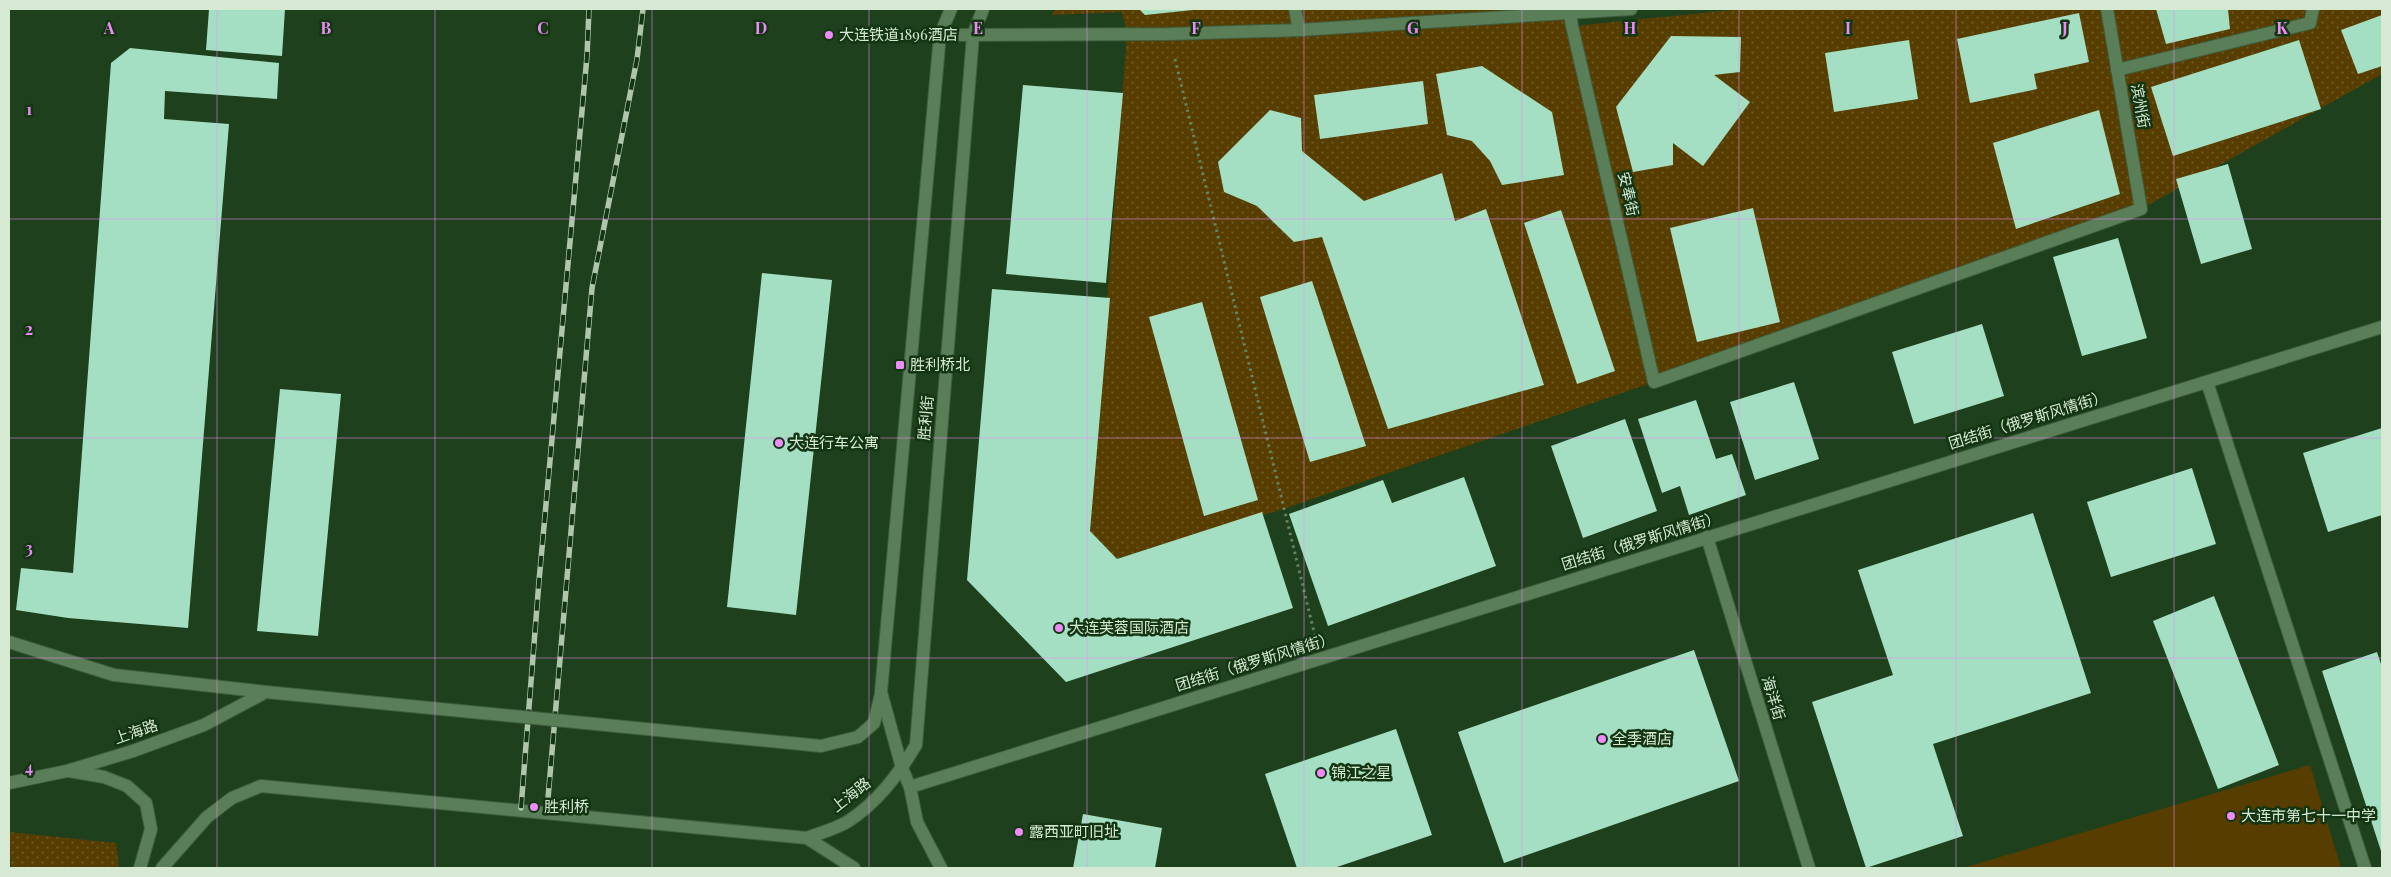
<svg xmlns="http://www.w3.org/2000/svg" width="2391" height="877" font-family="'Playfair Display','Noto Sans SC',serif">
<defs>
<pattern id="grass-dots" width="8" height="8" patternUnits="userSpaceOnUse" patternTransform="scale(1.25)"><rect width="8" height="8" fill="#573e00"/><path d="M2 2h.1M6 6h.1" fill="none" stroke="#6e5a24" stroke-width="1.8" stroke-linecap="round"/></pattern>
</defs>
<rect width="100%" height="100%" fill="#1e401c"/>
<!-- grass -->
<path fill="url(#grass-dots)" d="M1055 9H1631L1570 13 1573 26 1743 9H2382V74L2141 209 1654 382 1283 509 1117 559 1090 531 1127 33 1122 12 1052 15Z
M9 832 116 843 119 868H11Z"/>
<!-- garden -->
<path fill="#573e00" d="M2310 765 2341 868H1963Z"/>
<!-- building -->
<path fill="#a5dfc3" d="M209 9H285L282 56 206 50Z
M1139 9H1193V10L1145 15Z
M2156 9H2228L2230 29 2166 44Z
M2079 13 2089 62 2034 74 2037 89 1970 103 1957 39Z
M2382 15V66L2358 74 2341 30Z
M1671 36 1741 37 1740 72 1714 75 1750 102 1703 166 1673 143V165L1633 172 1616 107Z
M1909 40 1918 99 1834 112 1825 53Z
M2299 40 2321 109 2173 156 2151 87Z
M130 48 279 63 277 99 165 91 164 119 229 124 188 628 68 618 16 610 21 568 73 573 111 63Z
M1482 66 1552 112 1564 175 1502 185 1490 161 1472 141 1447 135 1436 74Z
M1423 81 1428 124 1320 139 1314 95Z
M1023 85 1123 93 1106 283 1006 274Z
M1270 110 1301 118 1302 151 1364 201 1442 173 1455 221 1486 209 1544 385 1388 429 1322 237 1294 242 1257 206 1224 192 1218 162Z
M2099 110 2120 194 2016 229 1993 143Z
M2228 164 2252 249 2201 264 2176 179Z
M1753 208 1780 322 1697 342 1670 228Z
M1561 210 1615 371 1577 384 1524 223Z
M2118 238 2147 338 2082 356 2053 257Z
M762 273 832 280 796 615 727 607Z
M1312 281 1366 446 1310 462 1260 297Z
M992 289 1110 298 1090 531 1117 559 1262 512 1293 608 1066 682 967 580Z
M1202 302 1258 500 1204 516 1149 317Z
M1982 324 2004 396 1914 424 1892 352Z
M1794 382 1819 459 1755 480 1730 402Z
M280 389 341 394 318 636 257 631Z
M1696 400 1716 459 1732 454 1746 495 1689 515 1680 486 1662 493 1638 419Z
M1625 419 1657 511 1583 538 1551 446Z
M2382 428V515L2328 532 2303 453Z
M2192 468 2216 544 2111 577 2087 502Z
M1464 477 1496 566 1328 626 1289 514 1383 480 1392 503Z
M2033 513 2091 693 1933 744 1963 836 1866 868 1812 702 1893 675 1858 570Z
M2214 596 2279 765 2218 789 2153 621Z
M1694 650 1739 781 1504 863 1458 732Z
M2377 652 2382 667V854L2322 671Z
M1396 729 1432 835 1334 868H1297L1265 774Z
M1083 814 1162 828 1155 868H1073Z"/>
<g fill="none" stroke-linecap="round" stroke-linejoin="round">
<defs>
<path id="pedestrian" d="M1295 9 1299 30
M2117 70 2310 23 2313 9
M910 787 2382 327"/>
<path id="minor" d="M1572 9 1570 13 1572 26 1654 382 2141 209 2107 9
M940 35 1169 34 1299 30 1631 9
M2207 382 2365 868
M1707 537 1809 868"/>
<path id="secondary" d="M9 642 114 675 266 692
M821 746 858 737 874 723 881 694
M69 771 104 777 127 786 146 803 151 829 140 868
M9 783 67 771 133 751 204 725 266 692
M807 838C820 833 835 829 847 822 877 803 898 775 916 745L973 35 983 9
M162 868 207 817 232 798 261 786 807 838 854 868
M941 868 917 822 910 787 902 768 881 692 940 35 951 9"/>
</defs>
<!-- pedestrian casing -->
<use href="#pedestrian" stroke="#3e5d3e" stroke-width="14"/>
<!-- minor casing -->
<use href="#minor" stroke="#3e5d3e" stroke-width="14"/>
<!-- secondary casing -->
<use href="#secondary" stroke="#3e5d3e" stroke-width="14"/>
<!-- path -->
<path stroke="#668264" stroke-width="3" stroke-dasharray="2.5 4" stroke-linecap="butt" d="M1175 59 1315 636"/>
<!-- pedestrian -->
<use href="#pedestrian" stroke="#5a7e57" stroke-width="12"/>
<!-- minor -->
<use href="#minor" stroke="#5a7e57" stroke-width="12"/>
<!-- secondary -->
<use href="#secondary" stroke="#5a7e57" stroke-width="12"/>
<defs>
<path id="rail" d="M521 808 539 581 587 56 589 9
M547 810 592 288 637 59 643 9"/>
</defs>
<!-- rail casing -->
<use href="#rail" stroke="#afc6ad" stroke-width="5.5"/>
<!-- rail -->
<use href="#rail" stroke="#133512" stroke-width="4" stroke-dasharray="11" stroke-linecap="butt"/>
<defs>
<path id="secondary-bridge" d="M266 692 821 746"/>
</defs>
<!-- secondary-bridge casing -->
<use href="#secondary-bridge" stroke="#3e5d3e" stroke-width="14" stroke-linecap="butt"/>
<!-- secondary-bridge -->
<use href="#secondary-bridge" stroke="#5a7e57" stroke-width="12"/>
</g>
<!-- grid -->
<path fill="none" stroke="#ed8cf9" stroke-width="1" stroke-opacity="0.55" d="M217 9V868M435 9V868M652 9V868M869 9V868M1087 9V868M1304 9V868M1522 9V868M1739 9V868M1956 9V868M2174 9V868M9 219H2382M9 438H2382M9 658H2382"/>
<!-- markers -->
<g fill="#ed8cf9" stroke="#133512" stroke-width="2">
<circle cx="829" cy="35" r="5"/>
<rect x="895" y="360" width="10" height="10" rx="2.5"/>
<circle cx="779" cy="443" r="5"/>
<circle cx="1059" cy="628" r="5"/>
<circle cx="1602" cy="739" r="5"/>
<circle cx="1321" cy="773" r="5"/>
<circle cx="534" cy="807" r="5"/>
<circle cx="2231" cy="816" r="5"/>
<circle cx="1019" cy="832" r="5"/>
</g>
<g text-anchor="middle" stroke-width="5" stroke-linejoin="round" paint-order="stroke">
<!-- poi labels -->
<g font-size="15" fill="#d5e9d3" stroke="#133512" text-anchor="start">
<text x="839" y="40">大连铁道1896酒店</text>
<text x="910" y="370">胜利桥北</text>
<text x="789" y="448">大连行车公寓</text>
<text x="1069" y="633">大连芙蓉国际酒店</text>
<text x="1612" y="744">全季酒店</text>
<text x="1331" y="778">锦江之星</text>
<text x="544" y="812">胜利桥</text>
<text x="2241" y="821">大连市第七十一中学</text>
<text x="1029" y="837">露西亚町旧址</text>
</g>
<!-- street labels -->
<g font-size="15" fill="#d5e9d3" stroke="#133512">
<text transform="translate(2140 106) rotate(80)" y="5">滨州街</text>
<text transform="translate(1628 194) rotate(77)" y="5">安奉街</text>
<text transform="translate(926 418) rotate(-85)" y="5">胜利街</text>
<text transform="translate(2028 420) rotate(-17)" y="5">团结街（俄罗斯风情街）</text>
<text transform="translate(1641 541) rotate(-17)" y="5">团结街（俄罗斯风情街）</text>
<text transform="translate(1255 662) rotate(-17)" y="5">团结街（俄罗斯风情街）</text>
<text transform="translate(1773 698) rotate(73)" y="5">海洋街</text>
<text transform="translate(136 732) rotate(-19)" y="5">上海路</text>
<text transform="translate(851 795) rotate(-38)" y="5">上海路</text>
</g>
</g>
<g font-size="16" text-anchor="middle" font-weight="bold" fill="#ed8cf9" stroke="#133512" stroke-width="5" stroke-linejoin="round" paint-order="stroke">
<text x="109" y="34">A</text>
<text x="326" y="34">B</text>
<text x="543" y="34">C</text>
<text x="761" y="34">D</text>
<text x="978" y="34">E</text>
<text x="1196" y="34">F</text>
<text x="1413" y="34">G</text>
<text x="1630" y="34">H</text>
<text x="1848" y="34">I</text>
<text x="2065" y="34">J</text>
<text x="2282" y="34">K</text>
<text x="29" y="115">1</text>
<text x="29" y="335">2</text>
<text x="29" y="554">3</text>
<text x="29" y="773">4</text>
</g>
<!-- border -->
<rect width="2391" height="877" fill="none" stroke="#d5e9d3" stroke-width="20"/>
</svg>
